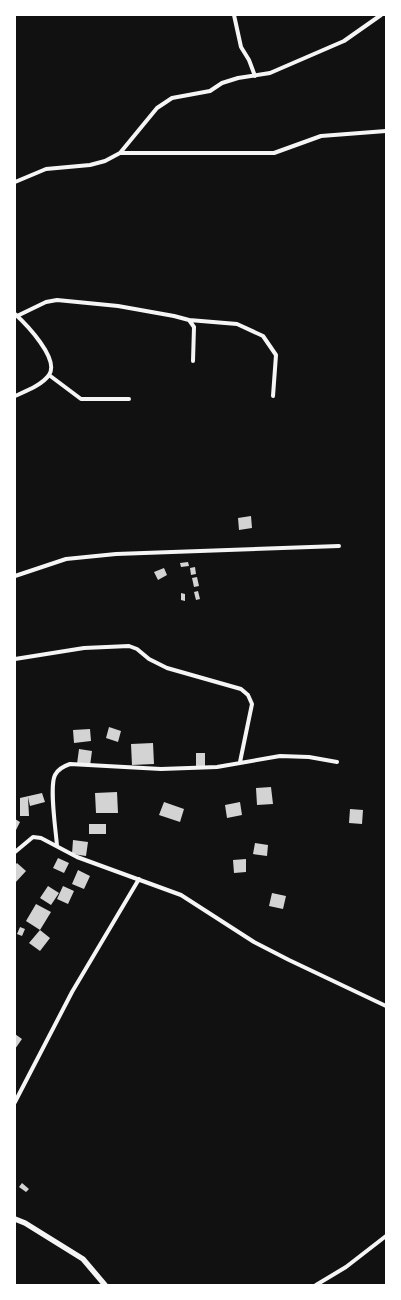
<svg xmlns="http://www.w3.org/2000/svg" width="401" height="1300" font-family="'Sofia Sans Condensed',sans-serif">
<rect width="100%" height="100%" fill="#111"/>
<!-- building -->
<path fill="#d3d3d3" d="M251 516 252 528 239 530 238 518Z
M188 562 189 566 181 567 180 563Z
M195 567 196 574 191 575 190 568Z
M164 568 167 575 158 580 154 572Z
M197 577 199 586 194 587 192 578Z
M198 591 200 599 196 600 194 592Z
M181 593 185 594V601L181 600Z
M109 727 121 731 118 742 106 738Z
M90 729 91 741 74 743 73 730Z
M153 743 154 764 132 765 131 744Z
M79 749 92 751 90 766 77 764Z
M196 753H205V767H196Z
M271 787 273 804 257 805 256 788Z
M117 792 118 813H96L95 793Z
M42 793 45 802 30 806 28 797 29 816H20V798Z
M164 802 184 809 180 822 159 815Z
M240 802 242 815 227 818 225 805Z
M350 809 363 810 362 824 349 823Z
M15 819 20 822 15 832Z
M89 824H106V834H89Z
M73 840 88 842 86 856 72 854Z
M255 843 268 845 267 856 253 854Z
M58 858 69 863 64 873 53 868Z
M246 859V872L234 873 233 860Z
M17 863 26 871 15 883V865Z
M78 870 90 876 84 889 72 884Z
M48 886 59 893 51 905 40 898Z
M63 886 74 891 68 904 57 899Z
M272 893 286 896 283 909 269 906Z
M36 904 51 912 40 930 26 921Z
M20 927 25 929 22 936 17 934Z
M40 930 50 938 40 951 29 943Z
M15 1034 22 1039 15 1049Z
M22 1183 29 1189 26 1192 19 1187Z"/>
<g fill="none" stroke-linecap="round" stroke-linejoin="round">
<!-- minor -->
<path stroke="#f5f5f5" stroke-width="4" d="M234 15 241 47 249 60 255 76
M120 153H274L321 136 386 131
M15 182 46 169 90 165 105 161 120 153 157 108 172 98 210 91 222 83 238 78 270 73 344 41 381 15
M15 314C26 324 60 359 49 375 42 385 26 391 15 396
M17 316 46 302 57 300 118 306 174 316 189 320 194 327 193 361
M189 320 237 324 263 336 276 355 273 396
M49 375 81 399H129
M15 576 66 559 116 554 339 546
M15 659 84 648 129 646 137 649 149 659 167 668 241 689 248 695 252 704 240 762
M57 846C56 831 49 787 55 775 58 769 64 766 70 764L161 769 217 767 280 756 309 757 337 762
M15 852 33 837 41 838 77 857 181 895 254 942 289 960 386 1006
M15 1102 72 992 139 879
M316 1285 346 1267 386 1236"/>
<!-- tertiary -->
<path stroke="#f5f5f5" stroke-width="5.5" d="M15 1219 25 1223 83 1259 105 1285"/>
</g>
<!-- border -->
<rect width="401" height="1300" fill="none" stroke="#ffffff" stroke-width="32"/>
</svg>
